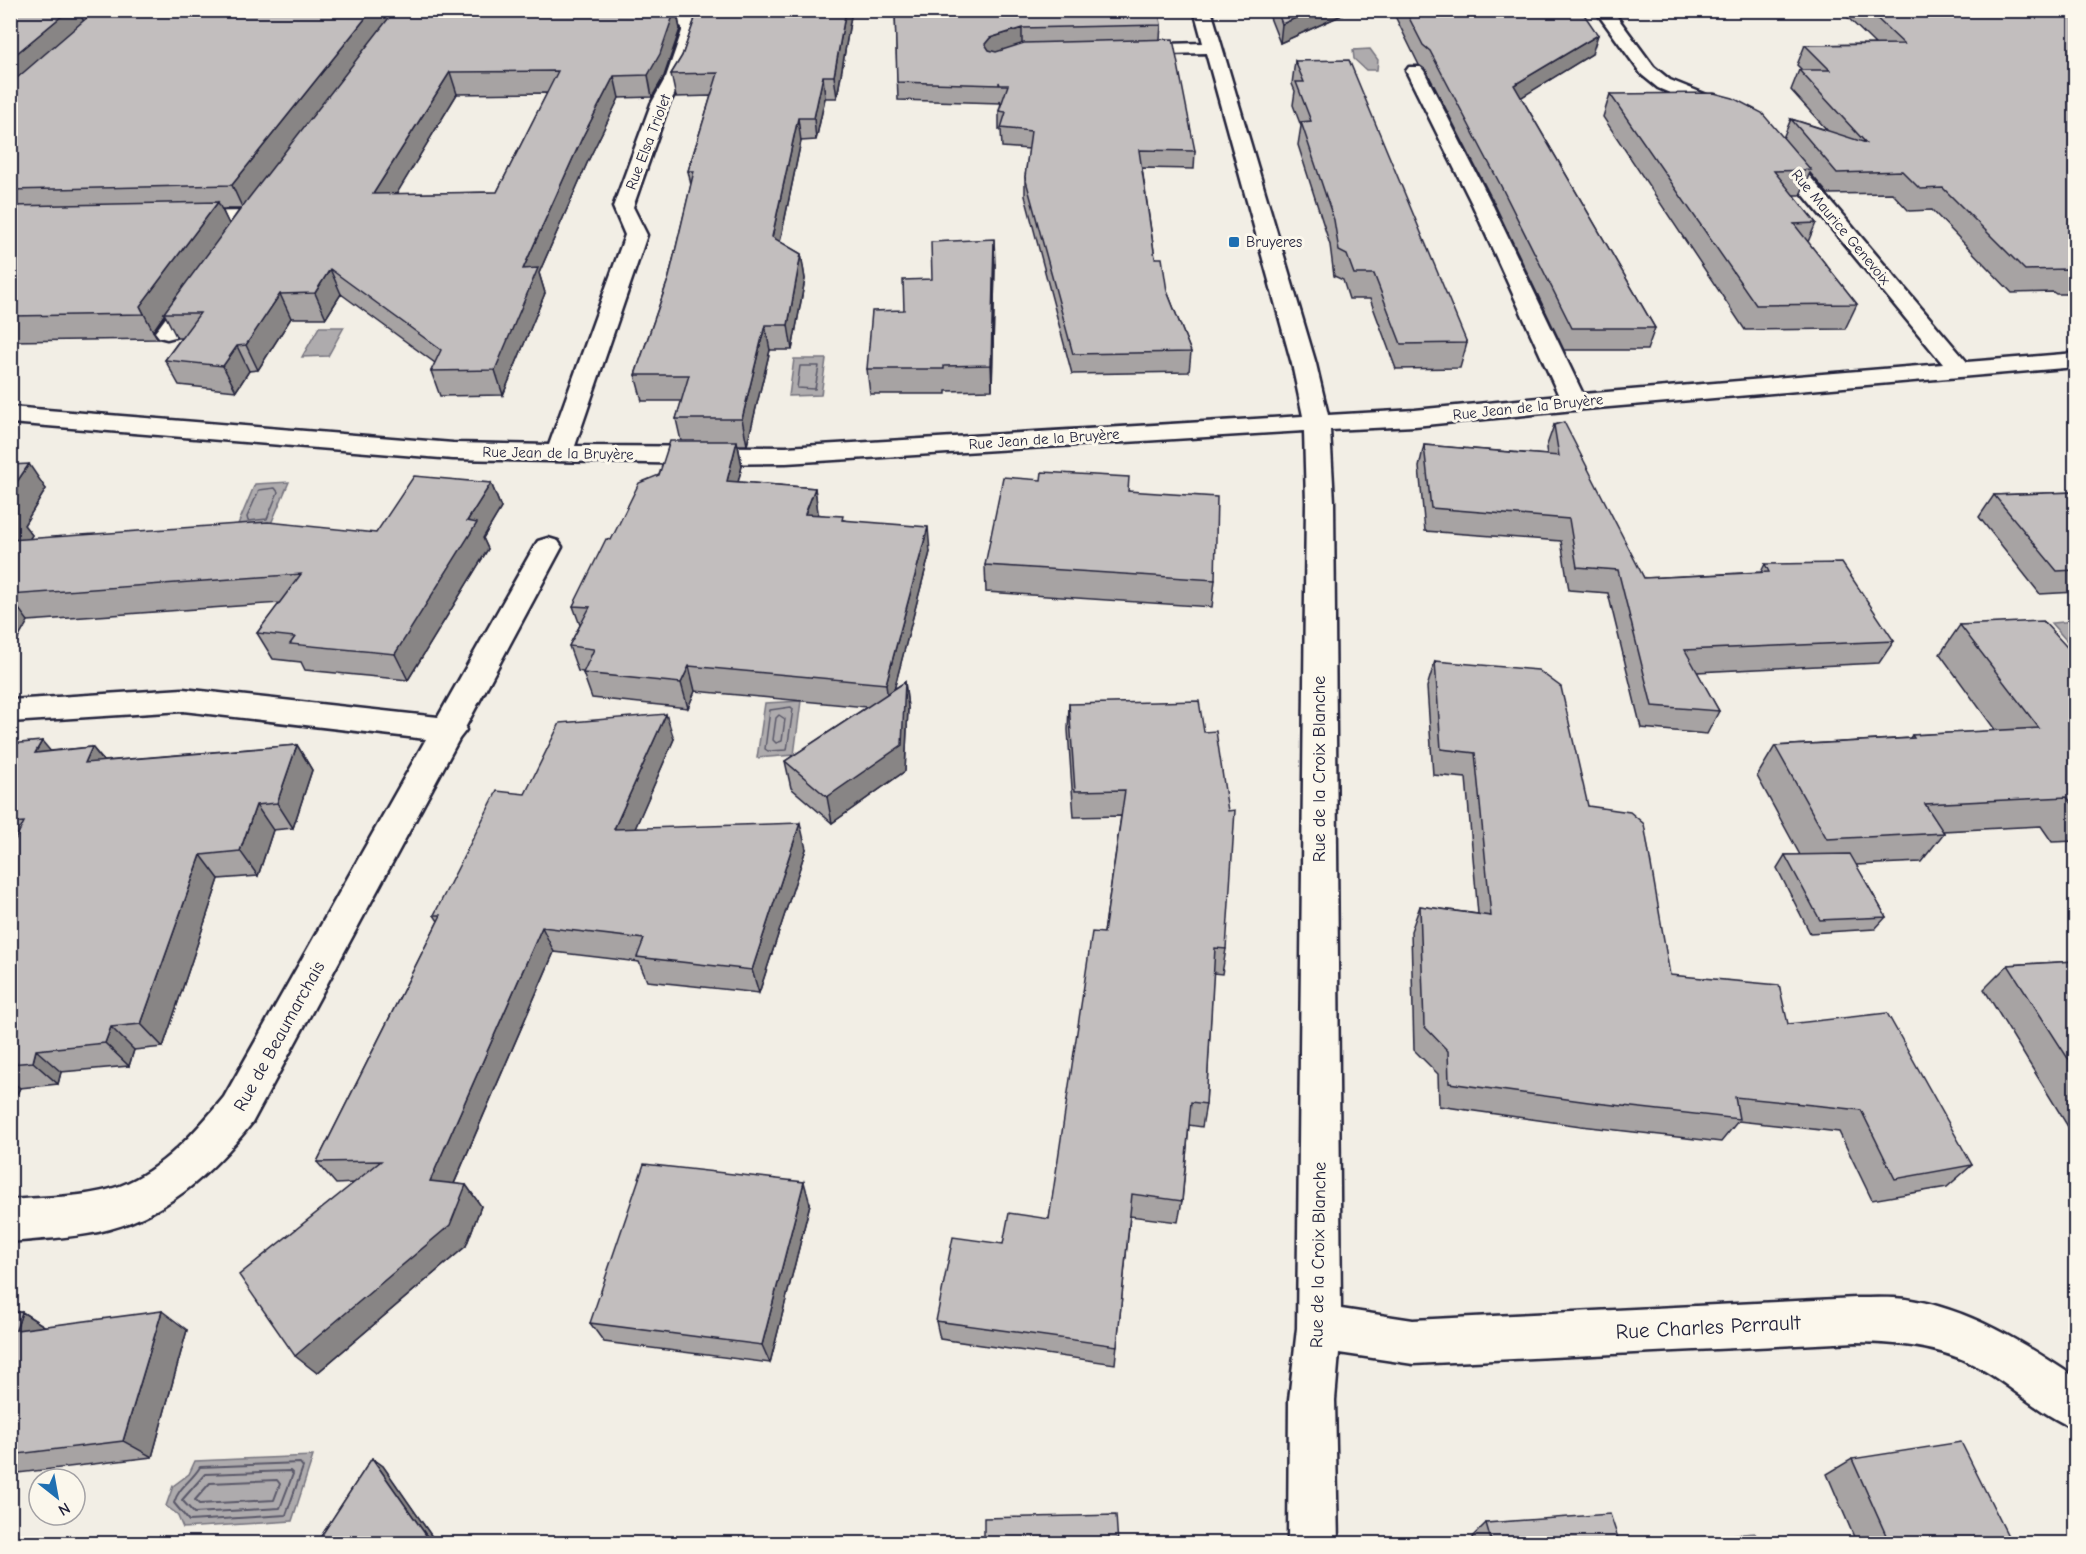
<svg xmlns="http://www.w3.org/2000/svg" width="2086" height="1554" font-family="'Comic Neue',sans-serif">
<rect width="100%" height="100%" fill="#f2eee5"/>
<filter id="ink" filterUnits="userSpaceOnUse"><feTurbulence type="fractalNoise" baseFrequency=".0167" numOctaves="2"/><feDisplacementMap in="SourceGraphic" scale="12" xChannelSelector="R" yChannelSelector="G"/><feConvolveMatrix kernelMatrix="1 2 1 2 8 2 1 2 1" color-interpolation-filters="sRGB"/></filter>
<g filter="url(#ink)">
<!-- water -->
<path fill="#aeabad" stroke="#76747f" stroke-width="1.5" d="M1370 49 1378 60 1377 70H1366L1354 59 1353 50Z
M319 327H344L328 356 302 357Z
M794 359H826L821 395 789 396Z
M289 482 270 526 236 529 255 484Z
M2075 621H2076L2075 650 2051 623Z
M801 701 794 755 757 758 765 703Z
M313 1456 292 1521 183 1528 177 1514 166 1506 173 1486 189 1474 195 1461Z
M1755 1533 1760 1543H1705L1703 1537Z"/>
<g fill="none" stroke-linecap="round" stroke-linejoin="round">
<!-- shore-far1 -->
<path stroke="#5a5969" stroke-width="1.5" d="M800 366H819L815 389 797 388Z
M275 488 278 492 267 519 248 521 247 517 259 490Z
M791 707 793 709 787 750 768 751 765 749 770 710Z
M779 715 785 719 782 741 776 743 773 740 776 718Z"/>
<!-- shore -->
<path stroke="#5a5969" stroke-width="2" d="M300 1463 303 1467 286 1515 189 1521 174 1503C179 1486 191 1482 200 1467Z
M290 1471 293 1474 280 1508 194 1513 182 1500 205 1474Z
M277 1480 280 1484 274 1500 199 1504 195 1500 210 1483Z"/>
<defs>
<path id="minor" d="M1194 10H1211L1316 364 1328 415 1415 410 1559 396 1473 206 1406 71 1409 67H1421L1424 71 1493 206 1583 394 1943 364 1770 154 1767 150 1770 146H1784L1967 362 2076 353V367L1574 410 1415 426 1330 430 1334 502 1341 1309 1413 1320 1856 1298C1872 1298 1890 1297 1906 1299 1970 1309 2024 1343 2076 1378V1429C2044 1416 2018 1392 1990 1374 1949 1347 1903 1343 1856 1342L1413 1364 1339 1353 1335 1400 1338 1544H1288L1289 1400 1297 1328 1306 502 1304 431 786 463 697 464 453 459 10 423V407L453 443 549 445 625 235 613 207 651 104 666 77 682 31V27L674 23 627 20 625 16 627 12 633 11 684 14 696 21 700 31 684 77 669 104 633 207 647 235 575 446 786 447 1303 416 1292 364 1206 53 1129 55 1123 54 1120 50 1123 46 1129 45 1203 43Z
M1595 10H1612L1654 67 1670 80 1732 105 1734 109 1732 113H1718L1658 88 1642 75Z
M10 13 133 14 139 15 141 19 139 23 133 24 10 23Z
M250 211 257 213 261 217 257 221 180 224 173 222 169 218 173 214 180 212Z
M198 283 206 285 209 290 175 337 167 339 159 337 155 332 159 327 190 285Z
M548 538 558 541 562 547 465 728 466 730 459 739 252 1123C211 1174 164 1218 98 1232 69 1238 39 1239 10 1242V1200C46 1197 86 1198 120 1186 162 1170 196 1131 224 1097L426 739 183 711 10 722V700L183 689 438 717 534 547 538 541Z"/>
</defs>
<!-- minor casing -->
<use href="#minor" stroke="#22223b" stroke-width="5"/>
<!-- minor -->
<use href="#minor" fill="#fbf7ec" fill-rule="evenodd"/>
</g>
<!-- wall -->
<path fill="#a7a3a3" stroke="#22223b" stroke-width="1.5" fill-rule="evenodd" d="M10 10H852L837 98H825L816 140 801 141 780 242 801 254 805 279 792 350H770L747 445H738L742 466 738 482 815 488 818 514 844 520 930 552 894 689 905 682 908 708 905 771 832 823 791 788 785 761 867 707 695 691 688 708 592 698 583 673V672L578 671 569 646 580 625 573 606 611 540 659 475 681 441 676 419 682 401H642L635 375 669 277 691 185 688 171 711 96 676 97 671 74 682 56 695 19 693 17 677 12 680 29 664 76 652 97 619 98 588 161 539 273 545 293 503 395 440 396 431 371 435 363 341 294 326 318H291L258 370 249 371 236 391 179 385 165 360 181 338H177L165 315 153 331 158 339 10 341ZM79 12H95L84 21ZM547 93 497 192 396 194 457 94ZM222 209H240L229 225Z
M895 10 1161 25 1160 39 1195 151 1194 169 1142 168 1155 258 1167 291 1191 352 1189 372 1072 374 1025 196V177L1029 149 1002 147 1001 130H999V111L1001 103 1000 100V103L898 100Z
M1267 10H1353L1280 43Z
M1392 10H1581L1592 54 1521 97 1655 328 1647 350H1564L1495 205 1426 70 1419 65Z
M1840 10H2076V294H2056L2053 292 2012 293 1932 210 1909 211 1892 193 1828 194 1810 173 1800 195H1793L1816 223 1808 242 1857 304 1845 329 1745 330 1603 117 1610 94 1783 138 1791 119 1827 130 1791 90 1799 70H1802L1797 65 1805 45 1875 44Z
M1295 61 1467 343 1460 368 1396 369 1370 299H1349L1343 280 1334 276 1330 245 1298 145 1301 126 1293 105 1295 91 1292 84Z
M995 264 992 390 946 391V394H870L867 369 904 310 932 279Z
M1554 425 1644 578 1761 572 1765 564 1894 641 1879 663 1697 672 1719 711 1707 734 1641 728 1608 593 1569 590 1561 541 1425 531 1419 467 1424 445 1547 455 1546 448Z
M10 465 46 489 24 525 32 535 29 539 376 533 491 483 501 508 483 538 488 549 408 680 305 670 301 662 273 659 257 633 280 603 28 621 10 653Z
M1041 480 1129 491 1215 580 1212 607 986 592 985 565Z
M2076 492V592L2040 594 1979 517 1994 495Z
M1960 625 2076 657V841L2052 842 2041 826 1943 831 1944 833 1921 862 1856 865 1886 917 1875 929 1810 933 1777 868 1785 855H1800L1757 776 1775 746 1910 738 1912 735 1996 731 1940 654Z
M1435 661 1588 806 1670 975 1788 1024 1972 1165 1947 1187 1872 1200 1839 1132 1738 1121 1721 1142 1581 1126 1439 1106 1438 1074 1414 1050 1411 931 1420 906 1478 914 1466 778 1433 775 1427 687Z
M1069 704 1226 949 1222 974 1213 973 1206 1104 1202 1127 1189 1125 1182 1201 1178 1222 1130 1216 1115 1364 940 1339 936 1321 1003 1244 1049 1219 1104 933 1121 816 1074 817 1068 730Z
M674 739 635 828 806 849 759 993 647 981 639 962 554 952 454 1184 466 1185 481 1206 466 1246 317 1373 354 1183 336 1184 317 1162 438 921 434 915 525 794Z
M10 744 50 751 92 747 104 761 297 745 312 770 293 828 273 830 258 876 219 879 163 1047 134 1050 129 1066 61 1072 58 1084 20 1088 10 1107Z
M2076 961V1129L2070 1130 1984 989 2008 965Z
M810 1204 770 1363 604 1342 590 1323Z
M22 1312 44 1326 187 1330 152 1457 10 1474V1313Z
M372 1458 383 1466 437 1544H322L318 1541Z
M1852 1459 2012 1544H1857L1827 1474Z
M1486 1523 1620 1544H1474L1472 1537Z"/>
<!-- shaded-wall -->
<path fill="#888585" stroke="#22223b" stroke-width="1.5" d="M69 10H78L86 26 10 92V59Z
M372 10H396L243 209 232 185Z
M675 10H676L680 29 664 76 652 97 648 75Z
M846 10H852L837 98 834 76Z
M1314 10H1353L1280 43 1282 24Z
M1022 28V46L986 62 985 44 990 38Z
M1598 35 1592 54 1509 105 1514 85Z
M450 72 457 94 382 218 373 194Z
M614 76 619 98 588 161 539 273 545 293 503 395 495 370 523 269 582 138Z
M823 76 825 98 816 140 814 118Z
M798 118 801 141 776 261 772 237Z
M218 202 230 226 164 313V315L153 331 140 306Z
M994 239 995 264 992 390 991 365Z
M801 254 805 279 792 350 788 325Z
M330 269 341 294 326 318 315 293Z
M280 294 291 318 258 370 246 345Z
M765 325 770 350 747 445 742 419Z
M237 346 249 371 236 391 223 366Z
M737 441 742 466 732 506 727 481Z
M29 464 46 489 24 525 32 535 12 567 10 566V492Z
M491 483 501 508 483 538 488 549 408 680 395 654 467 521Z
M815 488 818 513 810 539 805 514Z
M928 527 930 552 889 709 886 684Z
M10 597 28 621 10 653Z
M689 666 695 691 688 708 681 683Z
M905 682 908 708 905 771 832 823 827 797Z
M666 714 674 739 624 854 614 829Z
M42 741 63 766 35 753Z
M297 745 312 770 293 828 277 803Z
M92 747 112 772 85 763Z
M256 805 273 830 258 876 240 851Z
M800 823 806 849 759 993 752 970Z
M201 855 219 879 163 1047 141 1024Z
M542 927 554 952 446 1202 430 1181Z
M111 1027 134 1050 129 1066 105 1043Z
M36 1050 61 1072 58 1084 33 1062Z
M10 1080 20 1088 10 1107Z
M804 1182 810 1204 770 1363 762 1345Z
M466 1185 481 1206 466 1246 317 1373 295 1356Z
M162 1311 187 1330 152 1457 123 1441Z
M22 1312 52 1331 16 1330Z
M372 1458 383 1466 437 1544 428 1538Z"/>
<!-- building -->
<path fill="#c2bebe" stroke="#22223b" stroke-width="1.5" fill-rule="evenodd" d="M10 10H69L10 59Z
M96 10H372L232 185 10 190V84Z
M395 10H675L660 54 648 75 614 76 582 138 523 269 538 268 495 370 431 371 441 350 330 269 315 293 280 294 246 345 237 346 223 366 165 360 200 313H164L248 199ZM558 71 497 192 373 194 450 72Z
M698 10H846L834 76H823L814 118H798L772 237 801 254 788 325H765L742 419H676L689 375H635L669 277 694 171H688L718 73 671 74 682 56Z
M895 10H1159L1161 25 1022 28 990 38 985 44 989 50 996 52 1024 43 1173 39 1195 151 1139 150 1155 258H1162L1167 291 1191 352 1073 354 1025 177 1031 131 1001 128 1006 112 999 111 1008 85H1000L999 82V85L897 82Z
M1277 10H1314L1282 24Z
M1405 10H1581L1598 35 1514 85 1655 328H1572L1500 184 1430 51 1423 45Z
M1868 10H2076V272H2070L2067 269 2025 270 1943 188 1920 189 1902 171 1837 173 1791 119 1866 143 1799 70H1830L1805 45 1904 44Z
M1349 60 1467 343 1401 344 1374 274H1354L1347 255 1339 251 1334 220 1301 122 1311 121 1296 82H1304L1295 61Z
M1714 93 1733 98 1762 113 1811 170 1774 171 1816 223 1794 224 1857 304 1756 305 1610 94Z
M218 202 140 306 144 314 10 316V206Z
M994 239 991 365 944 366V369H867L872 311 904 310 903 280 932 279 931 242Z
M1564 422 1644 578 1769 572 1765 564 1842 563 1894 641 1685 650 1719 711 1652 706 1618 570 1577 567 1569 519 1431 508 1424 445 1559 456 1554 425Z
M670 441H737L727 481 815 488 805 514 843 516 842 520 928 527 886 684 689 666 681 683 583 673 594 649 569 646 590 607 573 606 606 539 611 540 639 483 659 475Z
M29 464 10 492V465Z
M1042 472 1129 477 1128 491 1217 497 1215 580 985 565 1003 477 1041 480Z
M414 476 491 483 467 521 477 523 395 654 290 644 295 637 257 633 301 574 10 595V540L268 522 376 533Z
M2076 492V570L2057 571 1994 495Z
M2043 621 2076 657V809L2067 797 1925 804 1944 833 1827 839 1775 746 1914 738 1912 735 2039 728 1960 625Z
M1435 661 1538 670 1561 687 1588 806 1630 812 1644 824 1670 975 1779 985 1788 1024 1887 1013 1972 1165 1895 1179 1861 1110 1735 1097 1739 1119 1596 1103 1449 1083 1448 1051 1424 1026 1420 906 1491 916 1475 753 1441 749Z
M905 682 902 745 827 797 785 761Z
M1199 701 1204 732 1216 731 1228 811 1235 810 1226 949 1215 948 1206 1104 1191 1102 1182 1201 1132 1194 1117 1346 936 1321 953 1237 1003 1244 1009 1213 1049 1219 1092 932 1104 933 1125 790 1075 791 1069 704Z
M666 714 614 829 800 823 752 970 637 957 644 939 542 927 430 1181 466 1185 450 1225 295 1356 239 1275 381 1161 317 1162 441 915H434L497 791 525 794 560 723Z
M42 741 35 753 92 747 85 763 297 745 277 803 256 805 240 851 201 855 141 1024 111 1027 105 1043 36 1050 33 1062 10 1064V850L24 822 10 823V744Z
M1850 854 1886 917 1820 920 1785 855Z
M2076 961V1071L2008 965Z
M644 1164 804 1182 762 1345 590 1323Z
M162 1311 123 1441 10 1455V1313L22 1312 16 1330Z
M1961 1442 2012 1544H1890L1852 1459Z
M372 1458 428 1538 318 1541Z
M1610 1514 1620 1544H1492L1486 1523Z
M1116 1515 1118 1544H984V1518Z"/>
</g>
<!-- markers -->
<rect fill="#1f6fb2" stroke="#fbf7ec" stroke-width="2" x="1228" y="236" width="12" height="12" rx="3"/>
<g text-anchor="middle" stroke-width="6" stroke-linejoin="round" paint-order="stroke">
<!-- far-street labels -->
<g font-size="15" fill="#22223b" stroke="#fbf7ec">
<text transform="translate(648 142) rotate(-69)" y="5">Rue Elsa Triolet</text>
<text transform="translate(1841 227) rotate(50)" y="5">Rue Maurice Genevoix</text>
<text transform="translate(1528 407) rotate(-6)" y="5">Rue Jean de la Bruyère</text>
<text transform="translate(1044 439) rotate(-4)" y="5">Rue Jean de la Bruyère</text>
<text transform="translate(558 453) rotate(1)" y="5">Rue Jean de la Bruyère</text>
</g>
<!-- far-poi labels -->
<g font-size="15" fill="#22223b" stroke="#fbf7ec" text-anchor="start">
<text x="1246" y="247">Bruyeres</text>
</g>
<!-- street labels -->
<g font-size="18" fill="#22223b" stroke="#fbf7ec">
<text transform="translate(1319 769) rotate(-90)" y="6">Rue de la Croix Blanche</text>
<text transform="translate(279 1036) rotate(-61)" y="6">Rue de Beaumarchais</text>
<text transform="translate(1318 1255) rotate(-89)" y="6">Rue de la Croix Blanche</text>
</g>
<!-- near-street labels -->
<g font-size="21" fill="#22223b" stroke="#fbf7ec">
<text transform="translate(1708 1327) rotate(-3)" y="7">Rue Charles Perrault</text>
</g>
</g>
<!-- margin -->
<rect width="2086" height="1554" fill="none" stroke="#fbf7ec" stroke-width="36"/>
<rect x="18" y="18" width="2050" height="1518" fill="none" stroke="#22223b" stroke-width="2" filter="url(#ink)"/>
<!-- north arrow -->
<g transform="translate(57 1497) rotate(149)"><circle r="28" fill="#fbf7ec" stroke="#a4a2a5" stroke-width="1.5"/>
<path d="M0-4.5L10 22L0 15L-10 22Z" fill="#1f6fb2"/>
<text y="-9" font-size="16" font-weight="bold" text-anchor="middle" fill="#22223b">N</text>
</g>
</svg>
